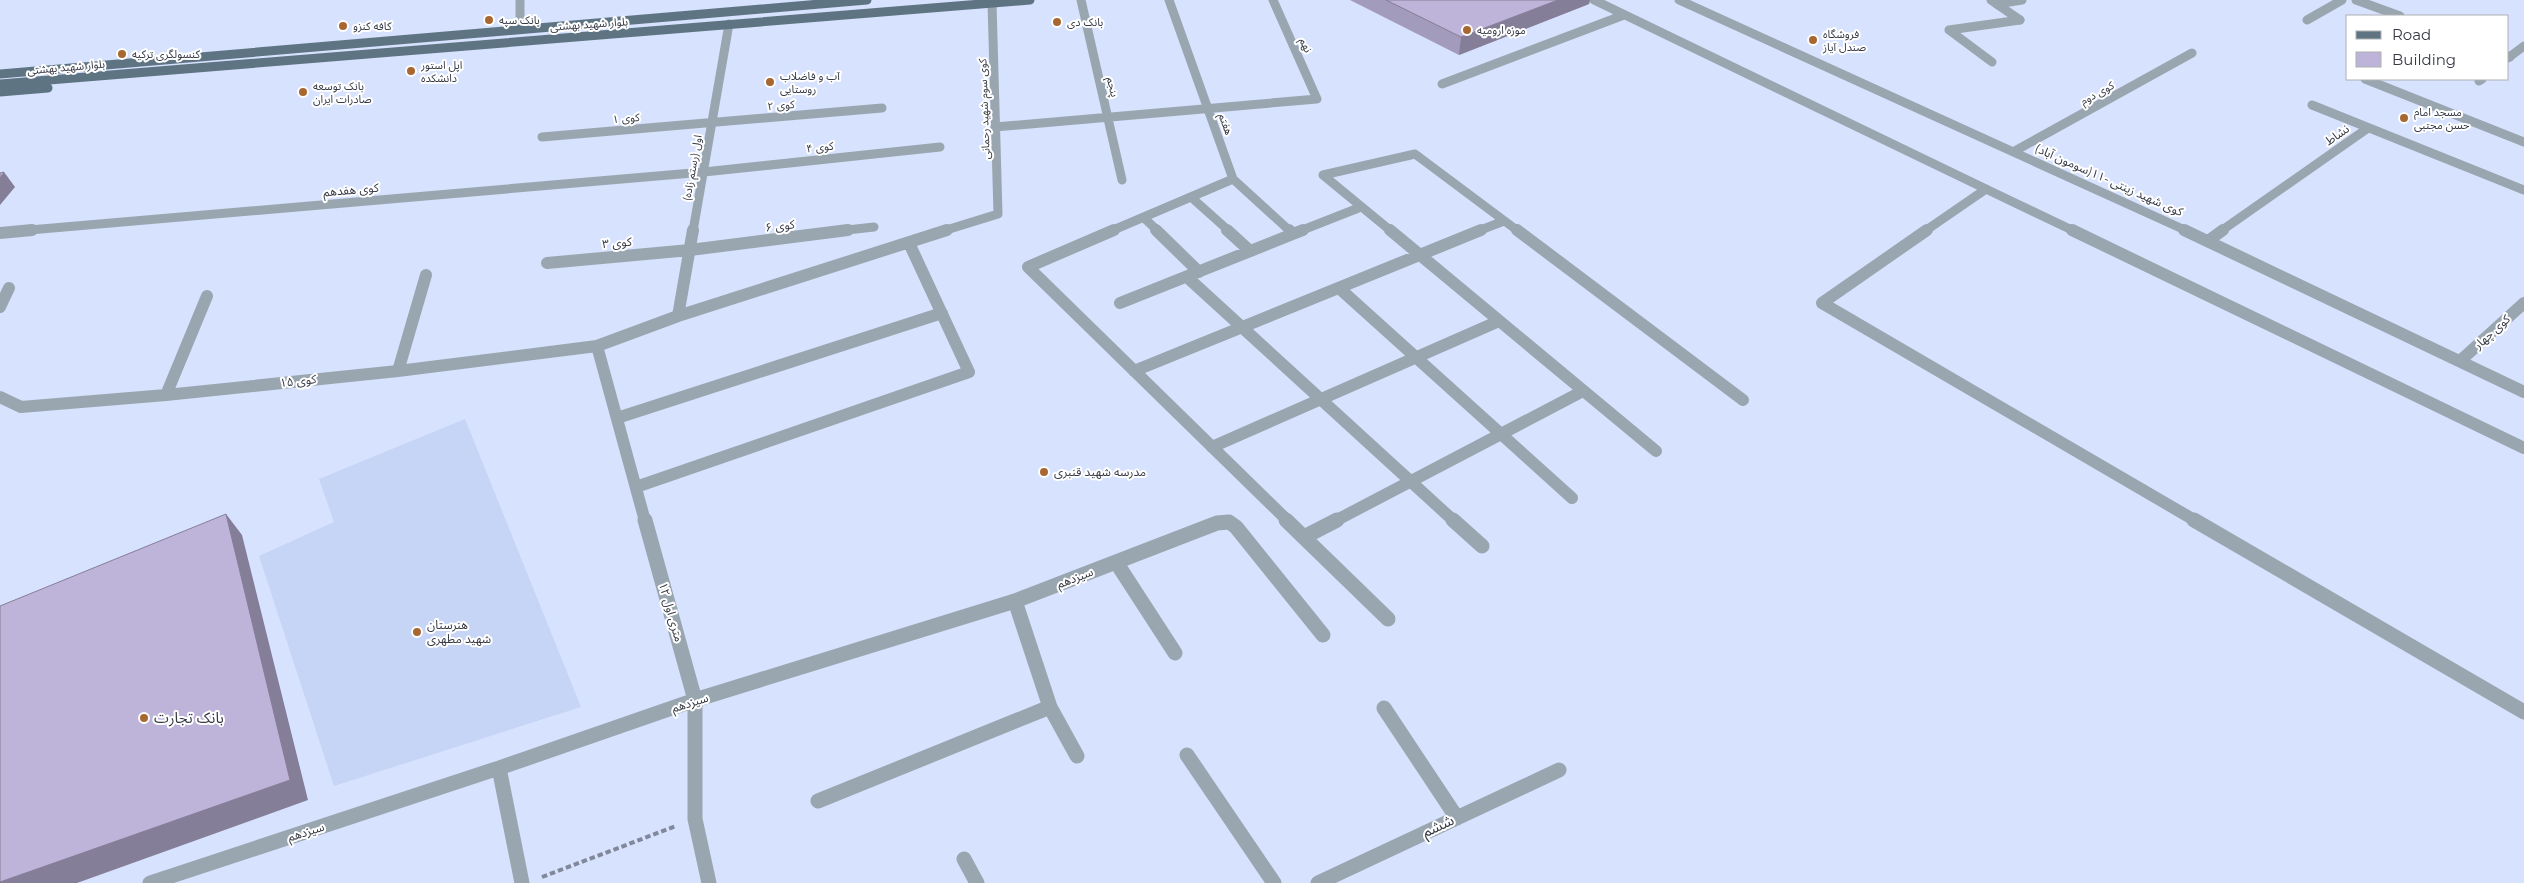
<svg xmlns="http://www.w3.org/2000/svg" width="2524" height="883" font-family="Montserrat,'Noto Sans Arabic',sans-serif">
<rect width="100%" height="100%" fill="#d7e2fe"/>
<!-- built -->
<path fill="#c6d4f5" d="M465 419 581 707 334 786 259 556 334 522 319 479Z"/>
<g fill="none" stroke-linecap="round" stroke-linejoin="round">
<!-- path -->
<path stroke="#81889b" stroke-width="4" stroke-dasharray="5.5 3" stroke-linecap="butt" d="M542 877 676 826"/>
<!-- lane-far2 -->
<path stroke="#9aa6af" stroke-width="9" d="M1594 0 1986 189 1925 231
M1997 4 2022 0
M2307 20 2342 0
M2508 58 2524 46
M1992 62 1949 30 2020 20
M2479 81 2482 79
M1442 84 1624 15"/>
<!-- lane-far1 -->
<path stroke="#9aa6af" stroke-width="12" d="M1927 230 1822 303 2196 521"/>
<!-- lane -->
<path stroke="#9aa6af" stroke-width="15" d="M2194 520 2524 712"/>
<!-- street-far2 -->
<path stroke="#9aa6af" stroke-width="9" d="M520 0V28
M1081 0 1122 180
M1169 0 1233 179 1290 231
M1679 0 2187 231
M1991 0 2020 20
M2356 0 2400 16
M2508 56 2510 57
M2365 79 2524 142
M2312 105 2524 190
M995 127 1317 99 1273 0
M542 137 882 108
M2013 152 2192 53
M1323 175 1415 154 1518 231
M1323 175 1391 231
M1986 189 2074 231
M1191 197 1229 231
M1143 217 1158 231
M18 231 704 172 940 147
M693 231 729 24
M838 231 874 227
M943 231 998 214 992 3
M1111 231 1233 179
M1300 231 1361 207
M1478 231 1504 221
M2221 231 2368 128"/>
<!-- street-far1 -->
<path stroke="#9aa6af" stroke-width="12" d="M1114 230 1028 267 1288 521
M1156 230 1199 272
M1227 230 1250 251
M1289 230 1293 234
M1390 230 1656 451
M1517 230 1743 400
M2072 230 2524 448
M2184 230 2524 392
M0 233 32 230
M2208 241 2223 230
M547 263 690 250 848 230
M1187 277 1454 521
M1339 288 1572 498
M1120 303 1303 230
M0 307 9 288
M678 316 693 230
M597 346 645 521
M2460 361 2524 303
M398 371 426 275
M1134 371 1481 230
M166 395 207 296
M0 397 21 407 166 395 398 371 597 346 678 316 947 230
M617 418 942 313
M1212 447 1499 321
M636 487 969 372 909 243
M1335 521 1583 391"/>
<!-- street -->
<path stroke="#9aa6af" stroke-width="15" d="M645 520 695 700V819L709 883
M1286 520 1388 619
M1453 520 1482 546
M1304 537 1337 520
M1116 562 1175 653
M1015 601 1050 707 1077 756
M1384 708 1457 818
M1187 755 1274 883
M499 768 522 883
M818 801 1050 707
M964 859 977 883
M150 883 499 768 695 700 1015 601 1217 523 1229 522 1236 527 1323 635
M1318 883 1559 770"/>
<!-- primary -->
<path stroke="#5f7483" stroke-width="9" d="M0 74 867 0
M0 84 1030 0
M0 92 48 88"/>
</g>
<!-- wall -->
<path fill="#a39bbb" d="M1350 0H1590L1589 4 1459 55Z"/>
<!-- shaded-wall -->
<path fill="#857e98" d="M1558 0H1590L1589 4 1459 55 1461 37Z
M4 172 15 187 0 205V178Z
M226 514 242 535 308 800 77 883H0V882Z"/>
<!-- building -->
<path fill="#beb4d9" stroke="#857e98" d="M1386 0H1558L1461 37Z
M4 172 0 178V173Z
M226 514 290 780 0 882V606Z"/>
<!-- markers -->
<g fill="#a86731" stroke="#fff" stroke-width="2">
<circle cx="489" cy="20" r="5"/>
<circle cx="1057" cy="22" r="5"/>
<circle cx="343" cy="26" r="5"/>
<circle cx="1467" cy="30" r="5"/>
<circle cx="1813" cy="40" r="5"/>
<circle cx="122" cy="54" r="5"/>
<circle cx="411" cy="71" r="5"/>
<circle cx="770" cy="82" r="5"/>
<circle cx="303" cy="92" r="5"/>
<circle cx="2404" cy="118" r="5"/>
<circle cx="1044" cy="472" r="5"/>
<circle cx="417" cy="632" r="5"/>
<circle cx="144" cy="718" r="5"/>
</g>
<g text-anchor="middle" stroke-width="4" stroke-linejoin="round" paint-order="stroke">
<!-- far-poi labels -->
<g font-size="11" fill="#353944" stroke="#fff" text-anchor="start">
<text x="499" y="24">بانک سپه</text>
<text x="1067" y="26">بانک دی</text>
<text x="353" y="30">کافه کنزو</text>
<text x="1477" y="34">موزه ارومیه</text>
<text x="1823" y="38">فروشگاه<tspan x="1823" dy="13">صندل آیاز</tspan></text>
<text x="132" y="58">کنسولگری ترکیه</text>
<text x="421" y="69">اپل استور<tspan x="421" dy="13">دانشکده</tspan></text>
<text x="780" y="80">آب و فاضلاب<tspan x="780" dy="13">روستایی</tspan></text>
<text x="313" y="90">بانک توسعه<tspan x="313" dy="13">صادرات ایران</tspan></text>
<text x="2414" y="116">مسجد امام<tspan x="2414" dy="13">حسن مجتبی</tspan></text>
</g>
<!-- far-street labels -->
<g font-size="11" fill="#353944" stroke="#fff">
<text transform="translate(589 24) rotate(-4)" y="4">بلوار شهید بهشتی</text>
<text transform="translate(1306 45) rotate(66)" y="4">نهم</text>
<text transform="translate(66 67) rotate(-5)" y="4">بلوار شهید بهشتی</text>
<text transform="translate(1113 87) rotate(77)" y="4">پنجم</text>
<text transform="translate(2097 93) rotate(-29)" y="4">کوی دوم</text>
<text transform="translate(781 105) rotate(-5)" y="4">کوی ۲</text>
<text transform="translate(984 109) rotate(-92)" y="4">کوی سوم شهید رحمانی</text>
<text transform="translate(626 118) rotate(-5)" y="4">کوی ۱</text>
<text transform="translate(1226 124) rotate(70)" y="4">هفتم</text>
<text transform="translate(820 147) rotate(-6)" y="4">کوی ۴</text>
<text transform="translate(692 168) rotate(-80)" y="4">اول (رستم زاده)</text>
</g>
<!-- street labels -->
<g font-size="12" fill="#353944" stroke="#fff">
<text transform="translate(2337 135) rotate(-35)" y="4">نشاط</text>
<text transform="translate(2109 180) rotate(24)" y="4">کوی شهید زینتی -۱۱(سومون آباد)</text>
<text transform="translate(351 190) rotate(-5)" y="4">کوی هفدهم</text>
<text transform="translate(780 226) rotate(-7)" y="4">کوی ۶</text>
<text transform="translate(617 243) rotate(-5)" y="4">کوی ۳</text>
<text transform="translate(2492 332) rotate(-42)" y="4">کوی چهار</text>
<text transform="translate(298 381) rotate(-6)" y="4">کوی ۱۵</text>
<text transform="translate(1075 578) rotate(-21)" y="4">سیزدهم</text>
<text transform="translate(671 612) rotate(74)" y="4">۱۲ متری اول</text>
<text transform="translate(690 703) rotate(-18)" y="4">سیزدهم</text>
<text transform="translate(306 832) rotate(-18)" y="4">سیزدهم</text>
</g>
<!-- poi labels -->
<g font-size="12" fill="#353944" stroke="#fff" text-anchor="start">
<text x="1054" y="476">مدرسه شهید قنبری</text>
<text x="427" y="629">هنرستان<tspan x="427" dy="14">شهید مطهری</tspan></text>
</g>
<!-- near-poi labels -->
<g font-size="15" fill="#353944" stroke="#fff" text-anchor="start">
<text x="154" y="723">بانک تجارت</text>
</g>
<!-- near-street labels -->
<g font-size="15" fill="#353944" stroke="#fff">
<text transform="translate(1438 826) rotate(-25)" y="5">ششم</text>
</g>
</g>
<!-- legend -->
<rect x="2346" y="15" width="162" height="65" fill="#ffffff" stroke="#aeb0b4"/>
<rect x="2356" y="31" width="25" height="8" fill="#5f7483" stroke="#aeb0b4"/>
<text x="2392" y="40" font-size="15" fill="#353944">Road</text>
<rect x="2356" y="52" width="25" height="15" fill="#beb4d9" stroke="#aeb0b4"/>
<text x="2392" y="65" font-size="15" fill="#353944">Building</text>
</svg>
